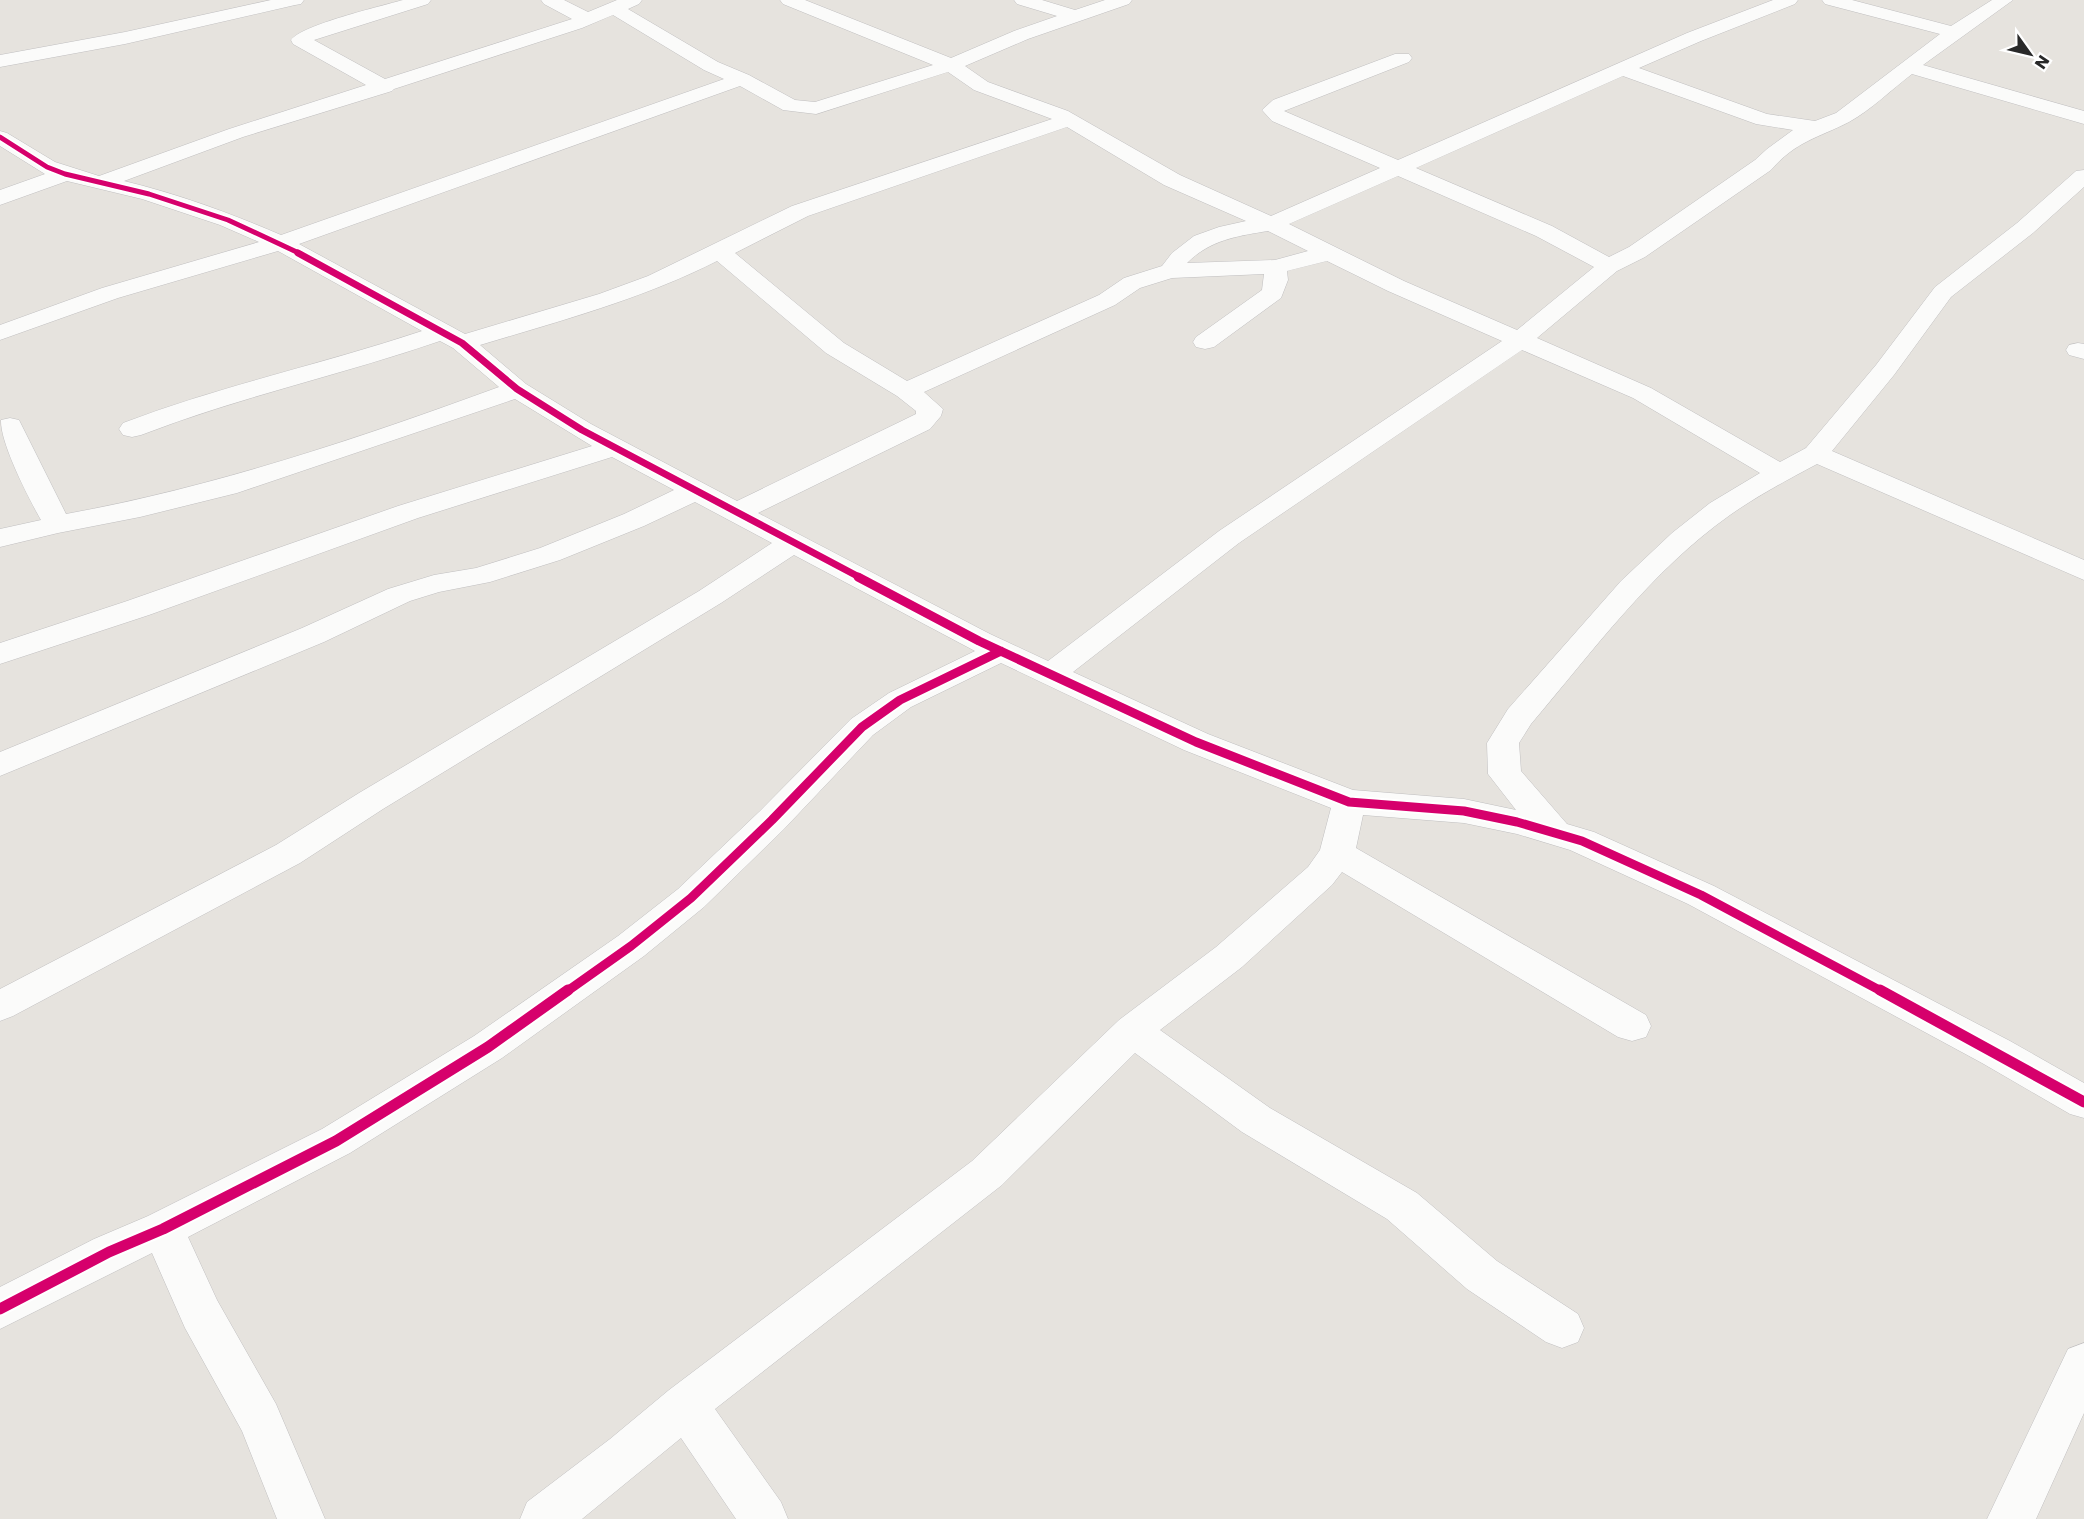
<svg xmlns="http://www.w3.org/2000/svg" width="2084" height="1519" font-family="Poppins,sans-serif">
<rect width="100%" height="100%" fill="#e6e3de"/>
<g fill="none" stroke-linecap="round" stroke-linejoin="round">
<defs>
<path id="minor" d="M271 0H304L301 4 295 5 125 44 0 67V55L125 32Z
M403 0H431L428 4 314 40 385 79 572 19 544 4 541 0H564L588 12 617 0H642L639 4 628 9 718 62 749 75 795 100 815 102 933 65 783 4 780 0H805L951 58 1014 31 1057 16 1017 4 1014 0H1042L1075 10 1105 0H1132L1129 4 1028 39 965 66 988 82 1068 111 1180 175 1271 216 1380 168 1272 121 1262 110 1273 100 1395 54H1409L1412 58 1409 62 1284 111 1398 160 1687 33 1773 0H1798L1795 4 1701 41 1639 68 1767 114 1815 121 1836 113 1940 34 1825 4 1822 0H1852L1951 26 1992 0H2013L1923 65 2084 111V124L1912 74C1892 89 1871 110 1849 122 1818 138 1796 141 1771 170L1645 257 1617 271 1537 338 1651 388 1780 462 1806 448 1876 365 1935 287 2017 223 2076 171 2084 170V187L2033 233 1951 297 1894 375 1832 451 2084 560V580L1817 464C1787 480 1757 496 1730 515 1651 571 1593 651 1531 724L1519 743 1521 771 1567 824 1594 832 1714 886 2010 1041 2084 1083V1118L2070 1114 1982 1063 1688 904 1570 850 1517 834 1464 823 1363 815 1356 848 1646 1015 1651 1026 1646 1037 1632 1041 1618 1037 1342 872 1332 885 1242 967 1160 1030 1270 1108 1417 1193 1497 1261 1578 1314 1584 1328 1578 1342 1562 1348 1546 1342 1467 1289 1387 1219 1242 1132 1135 1053 1002 1185 715 1409 781 1502 788 1519H736L681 1438 582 1519H520L527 1502 610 1439 669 1390 972 1161 1119 1020 1216 947 1308 867 1320 850 1331 808 1184 750 1001 663 911 707 873 735 784 829 704 907 644 956 502 1058 350 1153 188 1237 217 1300 276 1404 325 1519H277L242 1431 185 1328 152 1253 0 1329V1287L94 1239 148 1216 322 1129 474 1036 618 936 678 889 760 811 851 719 889 693 975 651 794 555 721 603 383 809 300 863 13 1016 0 1021V989L276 845 359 793 699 591 772 543 695 502 644 526 560 560 490 582 439 592 410 601 324 642 0 776V752L302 628 388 589 434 575 476 568 540 548 624 514 674 490 612 457 418 518 149 615 0 664V643L127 601 398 506 592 446 515 399 237 493 140 517 58 533 0 547V529L41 520C29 499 0 443 1 420L10 418 19 420 66 514C214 487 357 439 499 387L453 348 440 341C341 375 239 397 141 435L132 437 123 435 119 429 123 423C220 386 323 364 422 331L278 251 118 298 0 340V325L102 288 259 242 220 225 142 199 67 181 0 205V190L45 174 0 146V131L7 133 55 162 99 176 229 129 366 85 293 44 291 40C301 25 382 6 403 0ZM613 15 704 70 724 79 281 235C230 213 178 194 124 181L243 137 392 91 394 89 582 28ZM948 72 974 90 1052 119 792 206 648 276 599 294 465 334 299 244 740 86 783 110 816 114ZM1623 76 1756 124 1793 130 1767 149 1755 160 1629 247 1609 257 1552 226 1416 168ZM1067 127 1164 185 1246 221 1219 227 1194 236 1172 253 1162 266 1124 278 1099 295 907 381 844 343 735 253 808 216ZM1398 176 1536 236 1594 267 1517 330 1404 281 1289 224ZM1268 231 1308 251 1275 260 1187 263C1210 240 1237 236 1268 231ZM717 261 826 353 897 396 916 411V414L737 501 591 424 526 384 480 345C560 321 642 299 717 261ZM1327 261 1388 291 1502 341 1219 531 1048 661 990 634 758 513 930 429 941 416 943 409 924 392 1115 305 1140 288 1172 278 1264 274 1262 290 1196 337 1193 342 1196 347 1205 349 1214 347 1281 298 1288 280 1287 271ZM1522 350 1633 398 1760 473 1710 503 1672 533 1621 581 1508 709 1487 743 1488 774 1516 810 1464 799 1353 790 1208 734 1073 672 1239 543Z
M2078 343 2084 344V359L2069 355 2066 350 2069 345Z
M2084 1343V1413L2036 1519H1987L2068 1349Z"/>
</defs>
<!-- minor casing -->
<use href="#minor" stroke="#c0bfc0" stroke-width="1"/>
<!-- minor -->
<use href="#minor" fill="#fbfbfa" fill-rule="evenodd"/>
<defs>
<path id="cycleway-far3" d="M0 137 47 167 65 174 149 194 228 220 301 254"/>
<path id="cycleway-far2" d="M298 253 462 343 517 389 582 430 861 578"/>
<path id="cycleway-far1" d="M858 577 979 641 1196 742 1349 802 1464 811 1517 822 1582 841 1701 895 1883 992
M566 992 631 946 691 898 772 820 862 727 900 700 1001 651"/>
<path id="cycleway" d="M1880 990 2084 1102
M0 1309 109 1252 163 1229 336 1141 488 1047 568 990"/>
</defs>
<!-- cycleway-far3 casing -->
<use href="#cycleway-far3" stroke="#fff" stroke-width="8"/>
<!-- cycleway-far2 casing -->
<use href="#cycleway-far2" stroke="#fff" stroke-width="10"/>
<!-- cycleway-far1 casing -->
<use href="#cycleway-far1" stroke="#fff" stroke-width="13"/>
<!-- cycleway casing -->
<use href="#cycleway" stroke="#fff" stroke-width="15"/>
<!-- cycleway-far3 -->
<use href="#cycleway-far3" stroke="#d6006c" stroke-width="5"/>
<!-- cycleway-far2 -->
<use href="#cycleway-far2" stroke="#d6006c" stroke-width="7"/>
<!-- cycleway-far1 -->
<use href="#cycleway-far1" stroke="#d6006c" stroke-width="9"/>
<!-- cycleway -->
<use href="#cycleway" stroke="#d6006c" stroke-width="11"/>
</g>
<!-- north arrow -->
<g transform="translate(2030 54) rotate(124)" stroke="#ffffff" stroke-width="4.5" paint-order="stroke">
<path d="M0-4.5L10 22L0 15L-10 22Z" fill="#292929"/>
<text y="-9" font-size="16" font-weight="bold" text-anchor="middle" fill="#292929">N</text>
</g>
</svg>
